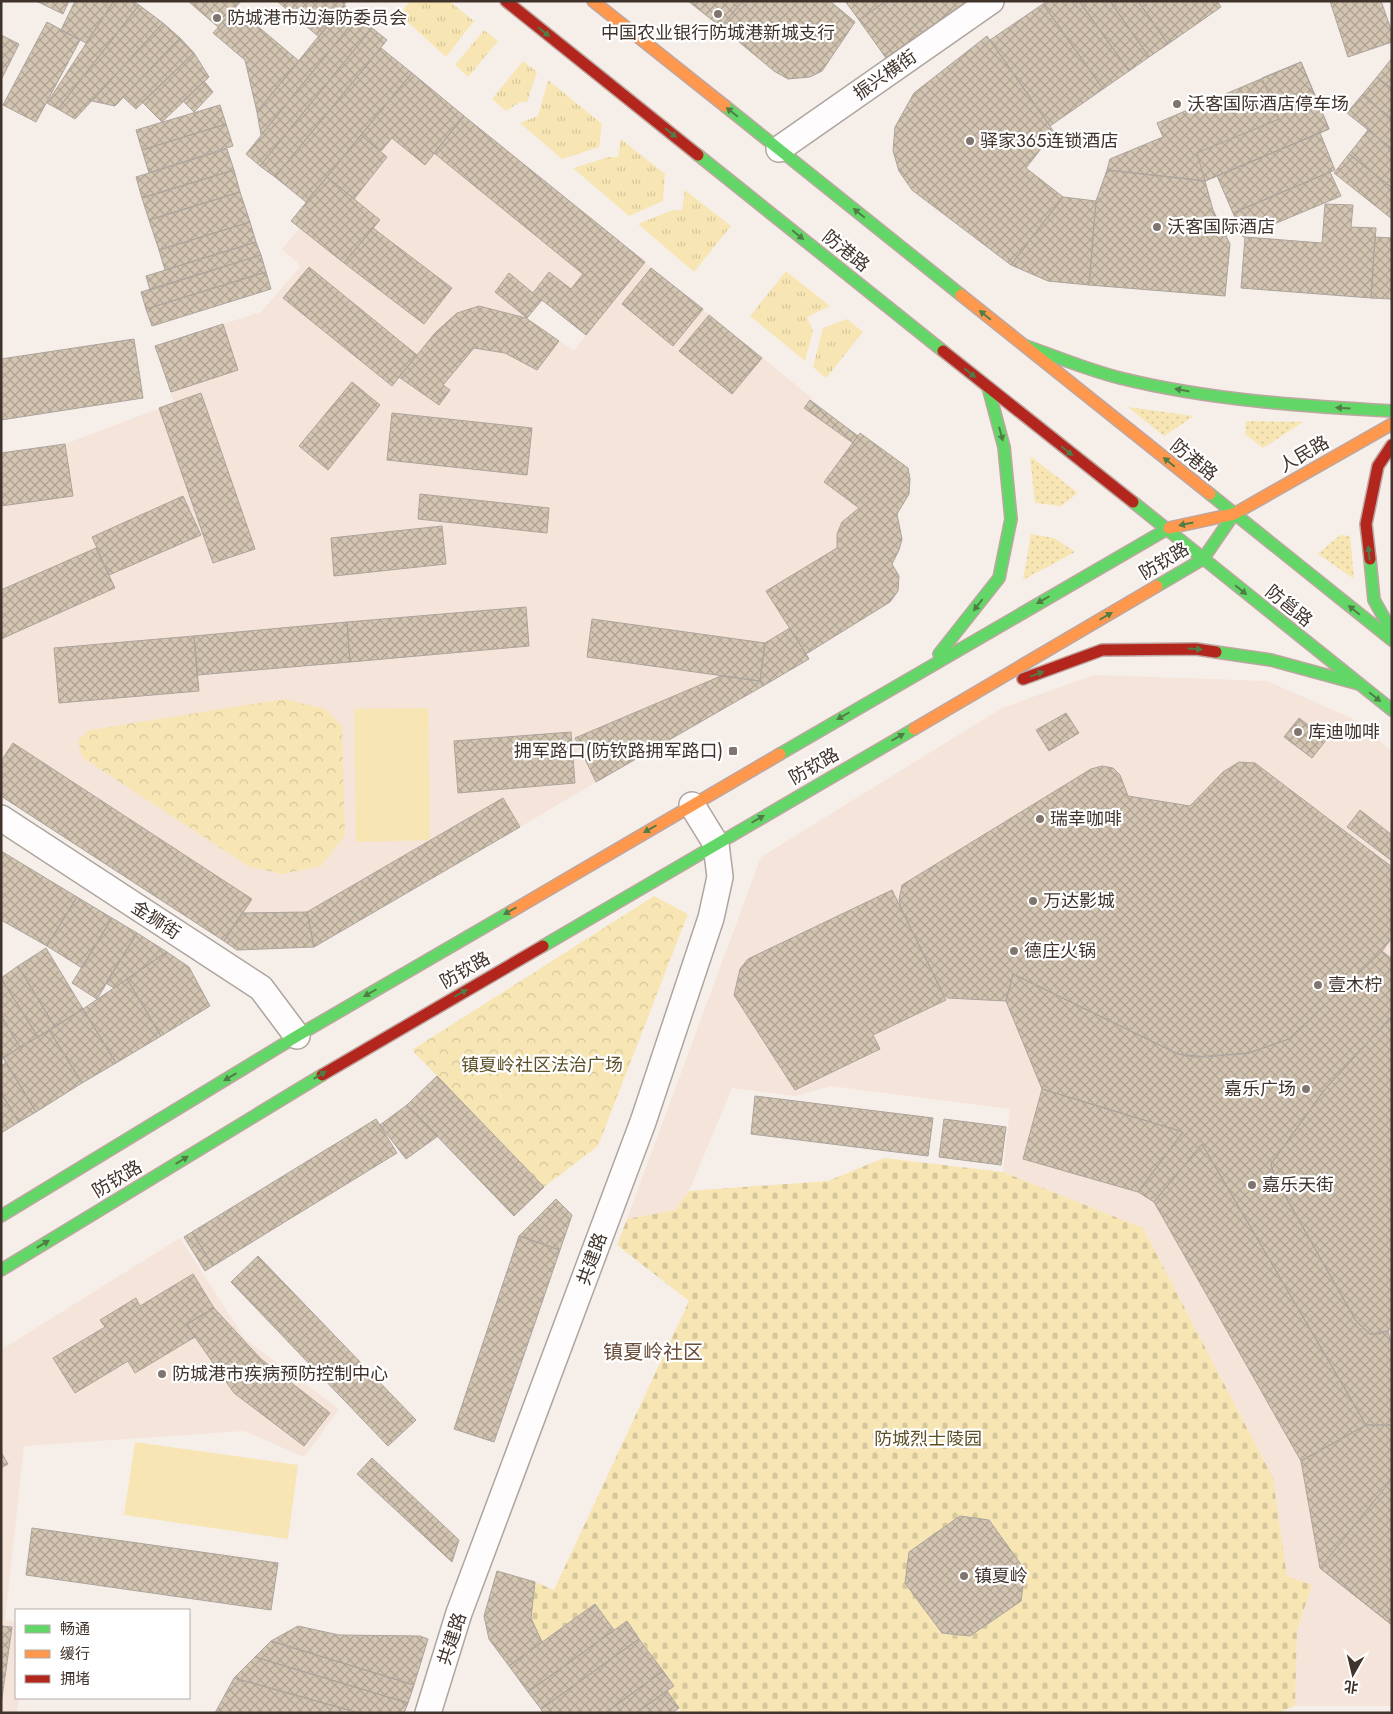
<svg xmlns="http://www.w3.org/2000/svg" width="1393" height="1714" font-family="Jost,'Noto Sans SC',sans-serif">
<defs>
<pattern id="grass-tufts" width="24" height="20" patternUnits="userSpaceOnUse" patternTransform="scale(1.25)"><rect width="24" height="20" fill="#f7e6b4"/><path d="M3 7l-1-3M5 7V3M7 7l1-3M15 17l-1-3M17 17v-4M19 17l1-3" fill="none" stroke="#d5c69b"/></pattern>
<pattern id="cemetery-stones" width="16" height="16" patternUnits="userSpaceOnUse" patternTransform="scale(1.25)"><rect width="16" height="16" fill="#f7e6b4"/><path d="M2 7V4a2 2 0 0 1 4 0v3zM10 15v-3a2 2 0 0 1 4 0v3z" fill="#d5c69b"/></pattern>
<pattern id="park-crowns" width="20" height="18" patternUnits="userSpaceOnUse" patternTransform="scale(1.25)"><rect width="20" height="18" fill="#f7e6b4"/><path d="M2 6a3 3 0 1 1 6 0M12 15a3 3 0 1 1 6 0" fill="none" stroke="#d5c69b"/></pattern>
<pattern id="garden-dots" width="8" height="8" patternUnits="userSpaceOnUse" patternTransform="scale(1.25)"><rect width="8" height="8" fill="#f7e6b4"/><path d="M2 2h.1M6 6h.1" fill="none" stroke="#d5c69b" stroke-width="1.8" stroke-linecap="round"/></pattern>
<pattern id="building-cross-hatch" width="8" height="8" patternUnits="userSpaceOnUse" patternTransform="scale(1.25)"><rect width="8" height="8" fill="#d4c5b2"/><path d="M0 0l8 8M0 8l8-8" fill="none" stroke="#ada191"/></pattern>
</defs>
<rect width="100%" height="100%" fill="#f6eee9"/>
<!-- built -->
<path fill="#f5e4d9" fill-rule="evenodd" d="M412 73 812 398 810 401 858 436 860 433 908 468 910 479 909 494 897 514 902 539 899 550 892 564 899 576 898 591 890 602 806 654 790 628 765 643 760 681 721 676 575 738 596 782 520 827 307 912 242 913 224 941 1 796V453L65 444 174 403 155 346 261 312 301 266 282 249 300 228 291 221ZM542 300 586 335 574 351 527 318Z
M1094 675 1267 681 1351 718 1392 751V1706H1295L1297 1630 1312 1585 1287 1576 1273 1478 1143 1228 1003 1172 1010 1109 831 1086 795 1096 732 1088 689 1191 675 1210 627 1219 761 857 1002 708Z
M180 1238 245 1339 339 1409 304 1457 244 1431 24 1446 5 1620 16 1622V1698H20L16 1713H1V1350Z"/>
<!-- grass -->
<path fill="url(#grass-tufts)" d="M410 1H449L474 21 446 57 400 15Z
M484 30 498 41 468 77 455 65Z
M523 61 537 72 527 102H520L506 111 492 99Z
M548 80 602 124 599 147 562 159 520 123 538 116Z
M621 139 665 174 663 201 629 216 573 168 609 157H618Z
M685 190 731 226 694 272 638 224 673 210H682Z
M786 271 830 306 807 317 813 331 805 361 750 316Z
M847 319 863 332 826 378 813 367 823 328Z"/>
<!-- cemetery -->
<path fill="url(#cemetery-stones)" d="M884 1158 1003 1172 1143 1228 1273 1478 1287 1576 1312 1585 1297 1630 1295 1706 1278 1713H682L667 1691 674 1686 627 1621 614 1630 595 1604 542 1642 531 1618 535 1582 554 1590 689 1301 617 1245 627 1219 675 1210 689 1191 828 1181Z"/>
<!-- park -->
<path fill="url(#park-crowns)" d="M284 699 325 709 342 726 345 835 321 866 282 874 248 866 82 757 78 740 90 730Z
M654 896 688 914 598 1146 544 1187 412 1050Z"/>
<!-- garden -->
<path fill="url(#garden-dots)" d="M1128 407 1194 416 1164 436Z
M1246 421 1303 422 1263 448 1245 434Z
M1030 456 1078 493 1061 506 1035 503Z
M1031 534 1054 538 1075 552 1023 580Z
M1340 535 1350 536 1354 579 1318 554Z"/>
<!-- pitch -->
<path fill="#f7e6b4" d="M428 708 430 840 356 842 354 709Z
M135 1442 298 1465 288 1539 124 1515Z"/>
<!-- building -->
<path fill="url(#building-cross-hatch)" stroke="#aba49c" d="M36 1H69L63 14Z
M75 1H114L86 43 61 30Z
M114 1H133L139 5 58 109 47 103Z
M188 1H241L218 27Z
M277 1H347L319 37Z
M688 1H742L721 27Z
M743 1H830L855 22 822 71 810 77 788 79 774 71 721 27Z
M845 1H886L859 20Z
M886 1H967L886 58 859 20Z
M1046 1H1079L1129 71 1103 89 1043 4Z
M1079 1H1110L1149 57 1129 71Z
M1110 1H1138L1168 44 1149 57Z
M1138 1H1217L1221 7 1168 44Z
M1330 1H1381L1392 32V42L1348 57Z
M1043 4 1103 89 1050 126 990 40Z
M139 5 163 23 75 119 58 109Z
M344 5 358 16 261 135 257 112Z
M236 8 299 61 257 112 245 60 213 33Z
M358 16 372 28 260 166 246 154Z
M47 22 80 40 36 122 3 105Z
M163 23 180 38 115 106 92 101Z
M372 28 387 40 275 177 260 166Z
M1 35 19 44 1 80Z
M987 36 1054 132 1026 168 1063 197 1011 265 912 190 899 171 893 151 895 127 914 93Z
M180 38 194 53 136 109 123 97Z
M381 48 412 73 306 202 275 177Z
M194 53 209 77 162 122 142 102Z
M1392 58V89L1377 77Z
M1301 62 1329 129 1205 181 1197 153 1279 119 1262 78Z
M1301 62 1329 129 1205 181 1107 170 1110 159 1163 137 1157 123Z
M412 73 464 116 425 165 392 138 381 151 361 135Z
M1377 77 1392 89V119L1362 95Z
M204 81 213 92 194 112 183 101Z
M1362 95 1392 119V149L1347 113Z
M220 105 226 124 142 150 136 130Z
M464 116 645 262 586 335 542 300 527 318 495 292 509 273 533 293 549 272 571 289 583 274 434 153Z
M226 124 233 146 149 173 142 150Z
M1368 130 1392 149V188L1349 154Z
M1320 133 1335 170 1233 213 1217 176Z
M361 135 387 157 354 199 327 177Z
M227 149 234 170 142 198 136 177Z
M1349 154 1392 188V219L1334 173Z
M234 170 240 192 149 220 142 198Z
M1107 170 1205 181 1213 210 1230 244 1225 296 1089 285 1096 201Z
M1330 172 1341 196 1243 237 1233 213Z
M327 177 380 220 344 263 291 221Z
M240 192 250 222 159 250 149 220Z
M1063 197 1096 201 1089 285 1048 281 1011 265Z
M1325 204 1353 205 1351 227 1376 228 1371 298 1241 288 1245 237 1322 243Z
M250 222 256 242 165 270 159 250Z
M373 228 452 288 424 324 344 263Z
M1375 237 1392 238V299L1371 298Z
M256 242 261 255 150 290 146 276Z
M261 255 266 272 146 309 141 292Z
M309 267 417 355 392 386 283 298Z
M651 268 703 309 673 346 622 304Z
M266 272 271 289 152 326 146 309Z
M479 306 526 318 559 341 537 370 505 353 474 348 443 385 450 390 439 405 399 377 435 333 457 313Z
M709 315 762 358 732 394 679 351Z
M223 324 238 370 171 392 155 346Z
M134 339 143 398 1 420V359Z
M352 382 380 405 328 470 299 446Z
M201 393 255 549 213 563 159 408Z
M810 400 858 436 853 443 804 408Z
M392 413 532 428 527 475 387 460Z
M860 433 908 468 910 479 909 494 897 514 902 539 899 550 892 564 899 576 898 591 890 602 806 654 766 591 837 548V534L842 522 859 508 824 482Z
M65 444 73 496 1 506V453Z
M420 494 549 508 547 533 418 519Z
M183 496 201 535 109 575 92 537Z
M442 526 446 564 334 576 331 538Z
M96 548 115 588 1 639V590Z
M526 607 529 646 350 662 347 622Z
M592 619 765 643 760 681 587 657Z
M347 622 350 662 197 675 194 636Z
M790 628 809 659 763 686 760 681 765 643Z
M194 636 199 691 59 703 54 648Z
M721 676 760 681 763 686 596 782 575 738Z
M1066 713 1079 733 1049 751 1036 730Z
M1299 718 1327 739 1312 758 1284 737Z
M571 732 575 783 458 793 454 741Z
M13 743 252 899 224 941 1 796V761Z
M1239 762 1255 763 1392 867V938L1382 951 1289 1039 1249 1053 1194 1057 1178 1054 1013 974 1006 1001 948 998 943 994 901 908 899 900 902 885 1091 769 1102 766 1113 768 1120 775 1128 796 1190 806 1223 772Z
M503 798 520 827 314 947 307 912Z
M1360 810 1392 835V861L1347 827Z
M1 851 77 897 47 946 1 920Z
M892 890 946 1000 873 1035 880 1049 795 1090 734 995 740 969 748 959Z
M77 897 112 918 82 968 47 946Z
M307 912 314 947 237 950 224 941 242 913Z
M112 918 137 933 97 999 72 983Z
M137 933 167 952 114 988 106 983Z
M46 948 83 1009 55 1027 18 966Z
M1382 951 1392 959V1016L1325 1089 1271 1164 1275 1178 1356 1321 1370 1334 1388 1331 1392 1347V1425H1366L1202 1144 1154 1202 1138 1192 1183 1132 1042 1089 1006 1001 1013 974 1178 1054 1207 1057 1249 1053 1289 1039Z
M167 952 189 967 210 1006 161 1036 127 979Z
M18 966 55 1027 38 1037 1 978Z
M1 978 38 1037 20 1047 1 1016Z
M127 979 161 1036 116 1063 83 1009Z
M83 1009 116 1063 82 1083 49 1030Z
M1 1016 20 1047 3 1058 1 1055Z
M1392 1016V1329L1379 1334H1370L1356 1321 1275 1178 1271 1164 1325 1089Z
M49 1030 82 1083 36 1112 3 1058Z
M6 1062 36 1112 19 1122 1 1093V1066Z
M437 1076 544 1187 514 1216 407 1105Z
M1042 1089 1183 1132 1138 1192 1023 1159Z
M1 1093 19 1122 1 1133Z
M755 1096 933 1118 928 1156 751 1134Z
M407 1105 438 1136 406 1159 380 1125Z
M376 1119 397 1153 213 1266 192 1232Z
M944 1119 1006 1127 1001 1165 939 1157Z
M1202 1144 1366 1425 1301 1461 1154 1202Z
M556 1199 572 1215 560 1250 519 1236Z
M192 1232 213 1266 205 1271 184 1237Z
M519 1236 560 1250 494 1442 454 1429Z
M258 1256 416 1420 388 1446 231 1282Z
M193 1274 214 1308 187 1324 195 1337 135 1373 128 1361 75 1393 53 1358 105 1327 100 1320 136 1298 140 1306Z
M214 1308 261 1359 330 1413 304 1446 234 1393 195 1337 187 1324Z
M1366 1425H1392V1625L1320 1568 1301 1461Z
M1 1452 8 1464 1 1468Z
M372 1458 459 1540 452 1562 357 1474Z
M1392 1479V1625L1320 1568Z
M960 1516 989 1520 1025 1570 1021 1601 970 1636 942 1633 905 1583 909 1552Z
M32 1528 278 1563 271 1610 26 1575Z
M497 1571 535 1582 531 1618 542 1642 509 1666 489 1639 484 1616Z
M595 1604 614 1630 528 1692 509 1666Z
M627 1621 639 1639 541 1709 528 1692Z
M1 1626 12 1627 1 1705Z
M298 1626 339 1635 420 1636 428 1639 414 1685 271 1641Z
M639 1639 663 1671 605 1713H543L541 1709Z
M271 1641 414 1685 408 1703 255 1657Z
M255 1657 408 1703 404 1713H359L234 1678Z
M663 1671 674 1686 636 1713H605Z
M234 1678 359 1713H215Z
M667 1691 679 1708 672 1713H636Z"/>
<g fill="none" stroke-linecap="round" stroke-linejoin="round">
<defs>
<path id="street" d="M779 149 991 1
M1 818 261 988 297 1036
M428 1713 459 1613 643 1122 711 918 720 877 716 844 692 805"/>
<path id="fast" d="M725 106 961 295
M698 155 943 351
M1026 346C1057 357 1088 370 1120 378 1209 400 1301 406 1392 411
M1210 494 1392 640
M1133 502 1392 710
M1370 559 1374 600 1392 632
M1157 586 1203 559 1234 514
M1216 652 1271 660 1359 684
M939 654 999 578 1011 519 1004 447 988 387
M780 754 1169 528
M543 946 914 729
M1 1216 297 1036 512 911
M1 1270 322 1075"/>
<path id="slow" d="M593 1 725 106
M961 295 1210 494
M1169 528 1234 514 1392 424
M914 729 1157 586
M512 911 780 754"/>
<path id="jam" d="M506 1 698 155
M943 351 1133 502
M1370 559 1366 524 1378 466 1392 445
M1023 679 1102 650 1196 649 1216 652
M322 1075 543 946"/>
</defs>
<!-- street casing -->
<use href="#street" stroke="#afa59f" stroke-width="28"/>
<!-- fast casing -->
<use href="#fast" stroke="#bda6a0" stroke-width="14"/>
<!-- slow casing -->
<use href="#slow" stroke="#bda6a0" stroke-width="14"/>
<!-- jam casing -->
<use href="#jam" stroke="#bda6a0" stroke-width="14"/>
<!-- street -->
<use href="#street" stroke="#fefcfc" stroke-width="25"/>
<!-- fast -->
<use href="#fast" stroke="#63d668" stroke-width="11"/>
<!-- slow -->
<use href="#slow" stroke="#ff974d" stroke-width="11"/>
<!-- jam -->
<use href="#jam" stroke="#b3261e" stroke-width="11"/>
</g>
<!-- one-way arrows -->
<defs><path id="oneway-solid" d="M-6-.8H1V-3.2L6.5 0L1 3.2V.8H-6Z" transform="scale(1.25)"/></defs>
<g fill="#507c46">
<use href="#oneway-solid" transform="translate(544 32) rotate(39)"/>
<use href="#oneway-solid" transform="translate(732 112) rotate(-141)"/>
<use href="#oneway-solid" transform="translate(671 133) rotate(39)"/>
<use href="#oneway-solid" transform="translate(859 213) rotate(-141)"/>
<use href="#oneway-solid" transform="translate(798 235) rotate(39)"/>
<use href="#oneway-solid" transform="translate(985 315) rotate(-141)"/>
<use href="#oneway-solid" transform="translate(970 373) rotate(39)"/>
<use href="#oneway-solid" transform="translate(1182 390) rotate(-169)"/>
<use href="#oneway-solid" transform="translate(1343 408) rotate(-177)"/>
<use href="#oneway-solid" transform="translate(1001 434) rotate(75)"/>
<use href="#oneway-solid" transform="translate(1067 451) rotate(39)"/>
<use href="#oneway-solid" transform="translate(1169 462) rotate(-141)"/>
<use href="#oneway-solid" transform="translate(1186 524) rotate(168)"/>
<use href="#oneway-solid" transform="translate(1369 553) rotate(-96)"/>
<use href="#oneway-solid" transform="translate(1241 590) rotate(39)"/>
<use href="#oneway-solid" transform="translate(1043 600) rotate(150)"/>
<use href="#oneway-solid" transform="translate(978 605) rotate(128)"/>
<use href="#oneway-solid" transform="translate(1354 610) rotate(-141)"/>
<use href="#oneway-solid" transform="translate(1106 616) rotate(-30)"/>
<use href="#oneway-solid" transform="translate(1195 649) rotate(3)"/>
<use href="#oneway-solid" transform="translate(1037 674) rotate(-20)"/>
<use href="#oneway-solid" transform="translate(1375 697) rotate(39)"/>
<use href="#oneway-solid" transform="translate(843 716) rotate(150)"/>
<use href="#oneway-solid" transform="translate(898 737) rotate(-30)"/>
<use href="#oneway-solid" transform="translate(758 819) rotate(-30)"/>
<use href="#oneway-solid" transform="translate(650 829) rotate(150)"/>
<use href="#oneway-solid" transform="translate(510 911) rotate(150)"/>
<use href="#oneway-solid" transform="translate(370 993) rotate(150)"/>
<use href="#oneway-solid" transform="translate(461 993) rotate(-30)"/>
<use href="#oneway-solid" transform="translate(320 1075) rotate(-31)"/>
<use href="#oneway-solid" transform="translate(230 1077) rotate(149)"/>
<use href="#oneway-solid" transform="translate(182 1160) rotate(-31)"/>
<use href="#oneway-solid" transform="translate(43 1244) rotate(-31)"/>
</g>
<!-- markers -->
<g fill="#80746e" stroke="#fff" stroke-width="2">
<circle cx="718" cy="14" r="5"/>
<circle cx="217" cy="18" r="5"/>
<circle cx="1177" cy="104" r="5"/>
<circle cx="970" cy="141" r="5"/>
<circle cx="1157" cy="227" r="5"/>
<circle cx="1298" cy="732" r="5"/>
<rect x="728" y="746" width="10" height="10" rx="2.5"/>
<circle cx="1040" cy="819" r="5"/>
<circle cx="1033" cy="901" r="5"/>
<circle cx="1014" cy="951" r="5"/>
<circle cx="1318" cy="985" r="5"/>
<circle cx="1306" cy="1089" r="5"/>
<circle cx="1252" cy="1185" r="5"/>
<circle cx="162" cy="1374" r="5"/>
<circle cx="964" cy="1576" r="5"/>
</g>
<g text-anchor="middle" stroke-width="4.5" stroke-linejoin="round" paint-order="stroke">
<!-- poi labels -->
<g font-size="18" fill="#40332b" stroke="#fff" text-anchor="start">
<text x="227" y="24">防城港市边海防委员会</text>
<text x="718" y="39" text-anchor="middle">中国农业银行防城港新城支行</text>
<text x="1187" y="110">沃客国际酒店停车场</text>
<text x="980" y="147">驿家365连锁酒店</text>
<text x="1167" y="233">沃客国际酒店</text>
<text x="1308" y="738">库迪咖啡</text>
<text x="723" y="757" text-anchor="end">拥军路口(防钦路拥军路口)</text>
<text x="1050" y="825">瑞幸咖啡</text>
<text x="1043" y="907">万达影城</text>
<text x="1024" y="957">德庄火锅</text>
<text x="1328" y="991">壹木柠</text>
<text x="1296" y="1095" text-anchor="end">嘉乐广场</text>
<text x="1262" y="1191">嘉乐天街</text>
<text x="172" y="1380">防城港市疾病预防控制中心</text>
<text x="974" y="1582">镇夏岭</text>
</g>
<!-- street labels -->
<g font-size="18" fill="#40332b" stroke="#fff">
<text transform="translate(885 75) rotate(-35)" y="6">振兴横街</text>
<text transform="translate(846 251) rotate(39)" y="6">防港路</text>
<text transform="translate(1304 454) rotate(-30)" y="6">人民路</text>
<text transform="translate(1194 460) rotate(39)" y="6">防港路</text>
<text transform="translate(1164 561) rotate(-31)" y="6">防钦路</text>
<text transform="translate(1289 606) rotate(39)" y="6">防邕路</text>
<text transform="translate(814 766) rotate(-30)" y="6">防钦路</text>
<text transform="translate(156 920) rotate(33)" y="6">金狮街</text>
<text transform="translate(465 970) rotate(-30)" y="6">防钦路</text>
<text transform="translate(117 1179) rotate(-31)" y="6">防钦路</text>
<text transform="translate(592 1259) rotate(-70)" y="6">共建路</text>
<text transform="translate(452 1639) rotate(-72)" y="6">共建路</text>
</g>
<!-- park labels -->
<g font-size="18" fill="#5b5026" stroke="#fff">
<text x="542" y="1071">镇夏岭社区法治广场</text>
<text x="928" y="1445">防城烈士陵园</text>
</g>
<!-- quarter labels -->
<g font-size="20" fill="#6a4d3a" stroke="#fff">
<text x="653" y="1359">镇夏岭社区</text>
</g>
</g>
<!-- border -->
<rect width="1393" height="1714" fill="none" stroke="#40332b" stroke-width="5"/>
<!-- legend -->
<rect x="15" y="1609" width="175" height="90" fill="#ffffff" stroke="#b3adaa"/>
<rect x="25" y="1625" width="25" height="8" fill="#63d668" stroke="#b3adaa"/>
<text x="60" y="1634" font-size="15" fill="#40332b">畅通</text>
<rect x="25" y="1650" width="25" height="8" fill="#ff974d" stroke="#b3adaa"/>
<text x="60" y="1659" font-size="15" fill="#40332b">缓行</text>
<rect x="25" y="1675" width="25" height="8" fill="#b3261e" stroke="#b3adaa"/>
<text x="60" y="1684" font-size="15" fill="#40332b">拥堵</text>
<!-- north arrow -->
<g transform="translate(1353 1674) rotate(188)" stroke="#ffffff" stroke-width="4" paint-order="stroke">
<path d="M0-4L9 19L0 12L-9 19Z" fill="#40332b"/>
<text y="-8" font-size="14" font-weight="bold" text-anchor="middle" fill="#40332b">北</text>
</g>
</svg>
